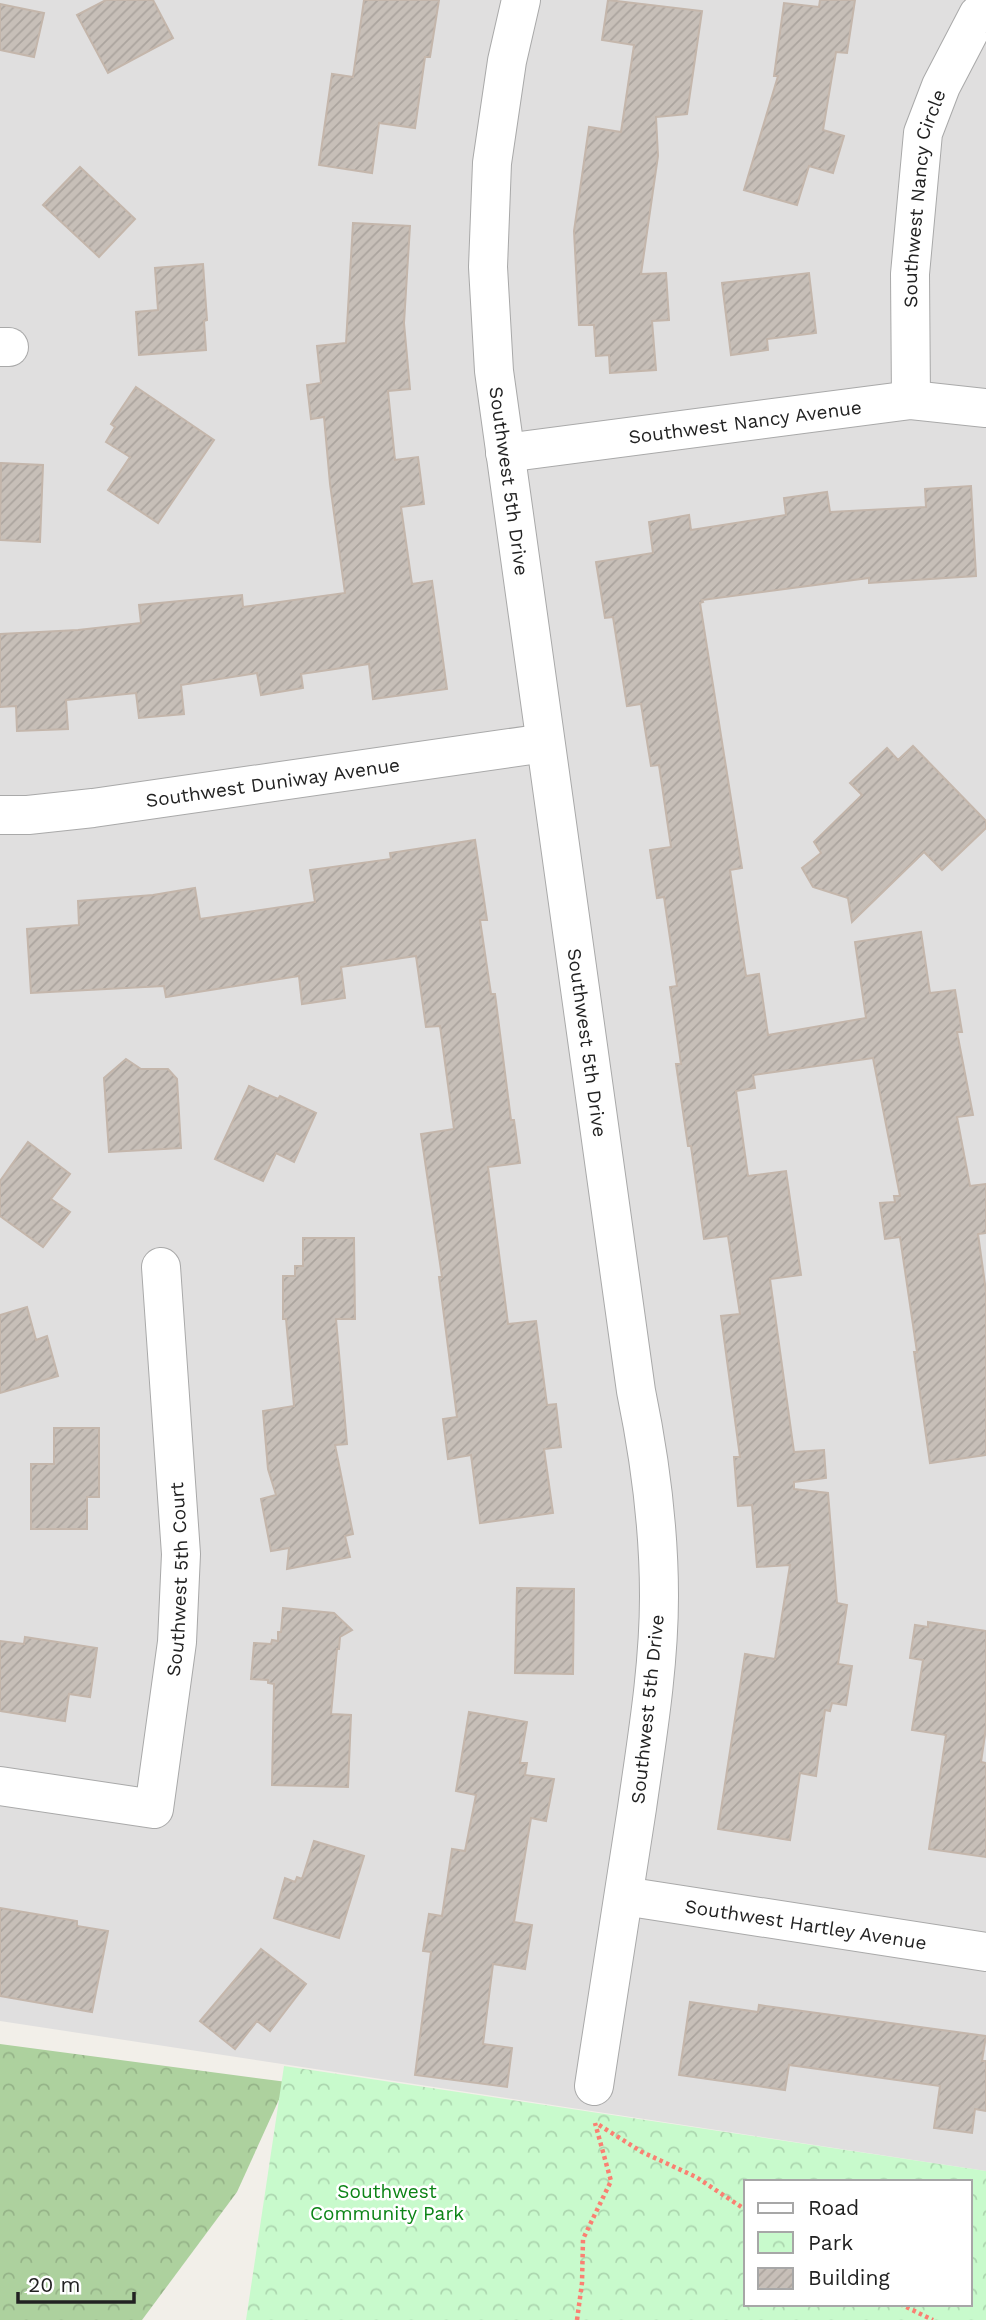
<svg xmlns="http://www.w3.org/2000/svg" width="986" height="2320" font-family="'Work Sans',sans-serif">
<defs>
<pattern id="forest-crowns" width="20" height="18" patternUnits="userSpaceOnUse" patternTransform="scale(1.75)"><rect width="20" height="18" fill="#add19e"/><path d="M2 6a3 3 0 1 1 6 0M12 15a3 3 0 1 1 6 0" fill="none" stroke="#95b388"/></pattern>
<pattern id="park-crowns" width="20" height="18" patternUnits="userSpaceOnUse" patternTransform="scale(1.75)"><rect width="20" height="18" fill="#c8facc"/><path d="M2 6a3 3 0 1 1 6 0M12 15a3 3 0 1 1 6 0" fill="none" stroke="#acd6af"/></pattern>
<pattern id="building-hatch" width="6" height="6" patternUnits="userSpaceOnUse" patternTransform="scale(1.75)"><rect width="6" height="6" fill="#c7bfb8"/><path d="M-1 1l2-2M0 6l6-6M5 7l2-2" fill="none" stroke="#aba49e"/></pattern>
</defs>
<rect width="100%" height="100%" fill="#f2efe9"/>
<!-- residential -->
<path fill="#e0dfdf" d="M0 0H986V2171L0 2021Z"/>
<!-- forest -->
<path fill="url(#forest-crowns)" d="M0 2044 287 2082 237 2192 142 2320H0Z"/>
<!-- park -->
<path fill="url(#park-crowns)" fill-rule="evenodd" d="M284 2066 986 2171V2320H246ZM746 2182H970V2304H746Z"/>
<!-- building -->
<path fill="url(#building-hatch)" stroke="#c4b6ab" stroke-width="2" d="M106 0H153L173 38 108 73 77 15Z
M364 0H439L430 57H425L415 128 379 123 372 173 319 165 332 74 353 77Z
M608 0 702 11 687 114 656 117 658 156 641 274 666 273 669 320 652 321 656 370 610 373 609 355 596 356 594 325H579L574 231 589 127 621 132 634 45 602 40Z
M820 0H855L847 53 836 52 823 130 844 136 833 173 809 166 797 205 744 190 778 76H774L784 3 819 7Z
M0 4 44 13 34 57 0 50Z
M80 167 135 219 99 257 43 205Z
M353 223 410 226 404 323 410 389 388 391 395 460 418 457 424 504 401 507 412 584 432 581 447 689 373 699 369 664 301 674 303 688 261 695 257 673 181 685 184 714 139 718 136 693 66 700 68 729 17 731 16 706 0 707V634L78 630 141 623 139 605 242 595 243 607 345 593 330 484 324 417 311 419 307 385 321 383 317 346 346 343Z
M203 264 207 320 204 321 206 350 139 355 136 312 158 310 155 268Z
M809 273 816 333 767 339 768 350 731 355 722 283Z
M136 387 214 440 158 523 108 490 130 457 106 442 115 427 111 424Z
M1 463 43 465 40 542 0 540Z
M971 486 976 576 869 583V578L702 600 703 602 700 603 742 868 730 870 746 976 759 974 768 1035 866 1018 855 942 921 932 930 993 955 990 962 1032H957L973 1115 957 1117 970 1186 986 1184V1233L978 1234 986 1291V1455L930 1463 914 1352H917L900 1237 885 1239 880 1203 895 1202 894 1196H900L873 1058 753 1075 755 1088 736 1091 748 1176 786 1171 801 1275 770 1279 794 1452 824 1450 826 1478 794 1482V1489L828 1493 837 1603 847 1605 838 1664 852 1666 846 1705 832 1703 830 1711 825 1710 816 1776 800 1773 790 1840 718 1829 745 1654 775 1659 790 1565 757 1567 752 1505 738 1506 734 1457H740L721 1316 740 1314 728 1236 704 1239 691 1146H688L676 1064H681L670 987 677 986 664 897 657 898 650 850 671 847 659 765 651 766 641 704 627 706 613 617 605 618 596 562 653 553 649 522 689 515 691 530 786 515 784 498 827 492 830 512 926 507 925 489Z
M913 746 986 821V828L942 870 924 852 852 922 848 898 813 887 802 868 821 853 814 842 862 795 850 783 887 748 898 760Z
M475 840 487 920H480L491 994H495L511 1120H514L520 1163 488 1167 508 1324 536 1321 547 1405 556 1404 561 1447 544 1449 553 1513 480 1523 471 1455 448 1459 443 1419 457 1417 439 1277H442L421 1134 454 1129 440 1026 426 1027 416 956 341 967 345 998 302 1004 299 976 166 997 164 986 31 993 27 929 79 925 78 901 153 895 195 888 200 919 315 902 310 870 391 859 390 853Z
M126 1059 141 1069H168L177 1079 181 1148 109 1152 104 1078Z
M249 1086 278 1099 280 1096 316 1113 294 1162 276 1153 263 1181 215 1159Z
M28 1142 70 1174 51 1199 70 1212 43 1247 0 1216V1181Z
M303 1238H354L355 1319H336L347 1444 335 1445 353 1534 345 1536 350 1557 287 1569 289 1548 271 1551 261 1499 276 1495 268 1469 263 1411 294 1406 286 1319H283V1276H295V1266H303Z
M27 1307 36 1340 47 1336 58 1376 0 1393V1315Z
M54 1428H99V1497H87V1529H31V1464H54Z
M517 1588 574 1589 573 1674 515 1673Z
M283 1608 334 1613 352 1630 340 1637 339 1649H337L331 1714 351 1715 348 1787 272 1785 274 1684 268 1683V1680L251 1679 254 1643 271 1644 272 1640 278 1641V1632H281Z
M928 1622 986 1631V1728L981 1762 986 1763V1857L929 1849 946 1735 912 1730 923 1660 910 1658 915 1625 928 1627Z
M25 1637 97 1648 90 1697 69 1694 65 1721 0 1711V1641L24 1644Z
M469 1712 527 1722 520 1763H527L525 1775 554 1779 546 1821 531 1818 514 1922 532 1925 525 1969 493 1964 483 2044 512 2048 507 2087 415 2075 431 1952 423 1951 429 1914 442 1916 452 1849 465 1851 476 1795 456 1791Z
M314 1841 364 1856 339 1938 274 1918 285 1878 295 1882 297 1877 302 1879Z
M0 1908 77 1921V1926L108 1931 92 2012 0 1996Z
M261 1949 306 1984 270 2031 257 2021 235 2049 200 2021Z
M690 2002 758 2012 759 2005 986 2036 982 2061H986V2111L975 2109 972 2133 934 2128 940 2086 789 2065 785 2090 679 2075Z"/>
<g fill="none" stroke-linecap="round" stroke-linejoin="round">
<defs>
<g id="street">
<path id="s1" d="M521 0 507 61 492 163 488 267 494 371 636 1391C650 1459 659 1527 659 1596 659 1667 647 1738 637 1808 623 1900 608 1993 594 2086"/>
<path d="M0 347H9"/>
<path id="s2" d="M911 400 910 274 923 133 941 86 978 15 986 13"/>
<path id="s3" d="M505 453 911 400 986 408"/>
<path id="s4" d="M0 815H28L93 808 545 743"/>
<path id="s5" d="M0 1786 154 1809 177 1642 181 1554 161 1267"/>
<path id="s6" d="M624 1896 986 1952"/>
</g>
</defs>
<!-- street casing -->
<use href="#street" stroke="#a9a9a9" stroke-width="40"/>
<!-- path -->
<path stroke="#fa8072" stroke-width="4.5" stroke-dasharray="3.5 3.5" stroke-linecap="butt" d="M599 2125 642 2152 696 2177 746 2210
M900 2304 933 2320
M577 2320 582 2283 583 2239 611 2181 595 2123"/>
<!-- street -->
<use href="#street" stroke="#fff" stroke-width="38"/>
</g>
<g text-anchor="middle" stroke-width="5" stroke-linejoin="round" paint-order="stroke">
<!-- street labels -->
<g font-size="19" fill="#222" stroke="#fff">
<text dy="7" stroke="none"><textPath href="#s2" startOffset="203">Southwest Nancy Circle</textPath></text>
<text dy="7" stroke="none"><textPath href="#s3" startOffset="242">Southwest Nancy Avenue</textPath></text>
<text dy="7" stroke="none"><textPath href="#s1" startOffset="485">Southwest 5th Drive</textPath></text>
<text dy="7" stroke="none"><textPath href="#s4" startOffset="275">Southwest Duniway Avenue</textPath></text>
<text dy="7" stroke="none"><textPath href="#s1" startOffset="1052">Southwest 5th Drive</textPath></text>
<text dy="7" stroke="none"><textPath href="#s5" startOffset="387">Southwest 5th Court</textPath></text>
<text transform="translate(647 1709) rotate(-84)" y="7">Southwest 5th Drive</text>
<text dy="7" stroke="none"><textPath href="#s6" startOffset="184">Southwest Hartley Avenue</textPath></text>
</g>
<!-- park labels -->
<g font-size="19" fill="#0c8416" stroke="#fff">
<text x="387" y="2198">Southwest<tspan x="387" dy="22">Community Park</tspan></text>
</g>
</g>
<!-- legend -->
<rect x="744" y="2180" width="228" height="126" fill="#ffffff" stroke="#a7a7a7" stroke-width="2"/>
<rect x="758" y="2203" width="35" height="10" fill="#ffffff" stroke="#a7a7a7" stroke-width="2"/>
<text x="808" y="2215" font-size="21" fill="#222222">Road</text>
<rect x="758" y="2232" width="35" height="21" fill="url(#park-crowns)" stroke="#a7a7a7" stroke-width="2"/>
<text x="808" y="2250" font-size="21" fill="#222222">Park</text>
<rect x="758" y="2268" width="35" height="21" fill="url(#building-hatch)" stroke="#a7a7a7" stroke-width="2"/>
<text x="808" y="2285" font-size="21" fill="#222222">Building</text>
<!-- scale -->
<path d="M18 2292v10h116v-10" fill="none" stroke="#222222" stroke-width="3.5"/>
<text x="28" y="2292" font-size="21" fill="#222222" stroke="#ffffff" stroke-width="5" paint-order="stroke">20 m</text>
</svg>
